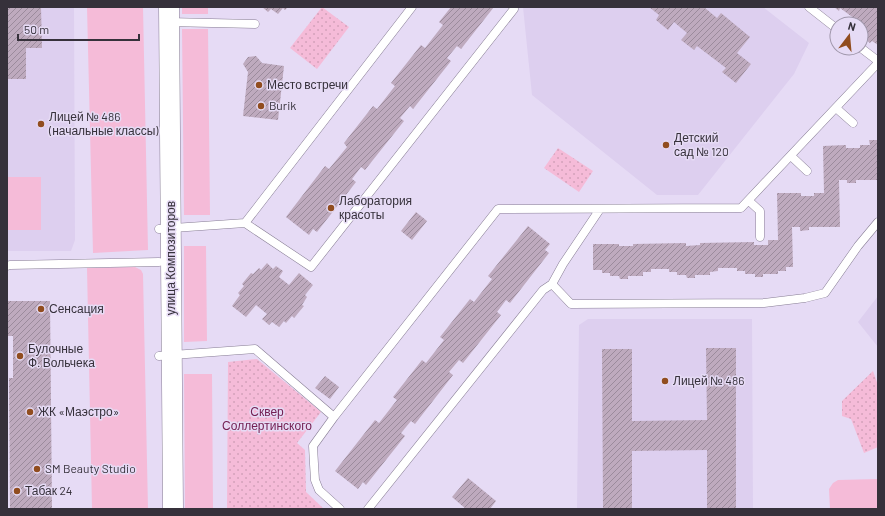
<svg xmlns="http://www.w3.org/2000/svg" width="885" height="516" font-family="Barlow,sans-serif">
<defs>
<pattern id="park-dots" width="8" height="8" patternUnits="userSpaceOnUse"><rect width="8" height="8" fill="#f5bbd8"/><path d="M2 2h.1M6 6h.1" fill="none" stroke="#d3a1ba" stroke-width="1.8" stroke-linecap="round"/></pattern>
<pattern id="building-hatch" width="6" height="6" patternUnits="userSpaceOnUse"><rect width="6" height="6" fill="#beaabe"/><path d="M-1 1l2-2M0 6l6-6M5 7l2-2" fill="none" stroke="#9b8b9c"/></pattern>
</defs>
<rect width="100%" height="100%" fill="#e6dbf5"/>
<!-- built -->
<path fill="#ddcfef" d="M7 7H74L75 240 71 251H7Z
M523 7H763L809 43 794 74 698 195H657L532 95Z
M878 296V347L858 322Z
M588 319H752L753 509H577L579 325Z"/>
<!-- green -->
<path fill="#f5bbd8" d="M87 7H143L148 250 93 253Z
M182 7H208V14H182Z
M182 29H208L210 215H184Z
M7 177H41V230H7Z
M184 246H206L207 341 184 342Z
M135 267 141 270 143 274 148 509H92L87 268Z
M184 374H212L213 509H185Z
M878 479V509H830L829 489 833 483 838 480Z"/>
<!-- park -->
<path fill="url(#park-dots)" d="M322 7 349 27 317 69 290 48Z
M558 148 593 171 579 192 544 168Z
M257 359 321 412 297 443 305 450 306 492 324 509H227L228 362Z
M873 371 878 385V447L864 453 851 419 842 416V401Z"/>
<!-- building -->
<path fill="url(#building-hatch)" d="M7 7H41L42 48H26V79H7Z
M262 7H288L285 10 283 8 278 14 271 9 268 12Z
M451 7H494L461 49 457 46 447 58 451 61 413 109 410 106 400 118 404 121 365 170 361 167 352 179 356 182 317 232 313 229 309 235 286 217 325 166 329 169 347 147 344 143 373 106 377 109 395 86 391 83 421 45 425 48 443 25 439 22Z
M649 7H706L705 8 717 18 721 13 750 37 737 53 751 64 736 83 722 72 726 68 697 46 694 50 681 40 687 33 674 22 668 30 656 20 659 15Z
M834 7H878V45L872 41 870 43 863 38 865 35 861 32V24H856L853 22 855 19 840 8 839 11Z
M256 56 262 63 284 66 278 120 243 116 248 72 243 64 248 57Z
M869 140H878V180H856V183H847V180H839L840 227H809V230L800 231V227H792L793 267H786V271H778V274H763V277H755V274H745V271H737V268H718V271L710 272V275H695V278H687L686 275H677V272H669V269H651V272H643V276H628V279H620L619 276H610V273H602V270H593V244H619V246H633V244L686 243V246L700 245V243L754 242V245H768V240H778L777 193H801V196H814V193H824L823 146 846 145V148H860V145H870Z
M416 212 427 221 412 240 401 231Z
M528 226 550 244 545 250 549 253 510 303 506 300 497 312 501 315 463 363 459 360 449 372 453 375 415 424 411 421 401 433 405 436 366 485 363 482 358 489 335 471 375 420 379 423 397 400 393 397 422 360 426 363 444 340 440 337 470 299 474 302 492 279 488 276Z
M267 263 273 269 276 266 283 271 279 277 289 285 299 273 313 285 305 295 307 297 302 305 304 306 294 318 292 316 286 323 284 321 279 327 272 322 269 325 262 319 267 314 256 305 246 317 232 306 240 295 238 293 244 286 242 284 251 273 253 274 259 268 261 270Z
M7 301H50L52 509H10L9 378H13V336H7Z
M706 348H736V509H707V450L632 451V509H603L602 349H632V421L707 420Z
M325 376 339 387 330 399 315 388Z
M468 478 496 501 490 509H466L452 497Z"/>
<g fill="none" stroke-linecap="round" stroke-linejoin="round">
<defs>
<path id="service" d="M809 7 837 29
M168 22 255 24
M861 48 878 61
M836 108 853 123
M791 156 807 171
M749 201 760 211V237
M600 209 563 264 552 284 571 304 764 303 805 298 825 293 858 246 878 222
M245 223 311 267 514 9 513 7
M159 229 245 223 412 7
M7 266 10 265 159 262
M159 356 255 349 334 417 313 446 314 464 315 480 319 490 340 509
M334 417 498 209 741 208 878 63
M368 509 543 290 552 284"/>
<path id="tertiary" d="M169 7 173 509"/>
</defs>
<!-- service casing -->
<use href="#service" stroke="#877d94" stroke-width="9"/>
<!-- tertiary casing -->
<use href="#tertiary" stroke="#877d94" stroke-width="21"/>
<!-- service -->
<use href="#service" stroke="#fff" stroke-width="8"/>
<!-- tertiary -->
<use href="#tertiary" stroke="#fff" stroke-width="20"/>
</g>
<!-- markers -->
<g fill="#914d1f" stroke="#e6dbf5" stroke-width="1.5">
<circle cx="259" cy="85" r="4"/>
<circle cx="261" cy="106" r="4"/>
<circle cx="41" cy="124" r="4"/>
<circle cx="666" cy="145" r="4"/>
<circle cx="331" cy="208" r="4"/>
<circle cx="41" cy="309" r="4"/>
<circle cx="20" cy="356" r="4"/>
<circle cx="665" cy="381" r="4"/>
<circle cx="30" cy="412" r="4"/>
<circle cx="37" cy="469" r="4"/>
<circle cx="17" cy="491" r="4"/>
</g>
<g text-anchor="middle" stroke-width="3" stroke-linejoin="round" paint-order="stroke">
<!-- poi labels -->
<g font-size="12" fill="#36313b" stroke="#e6dbf5" text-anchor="start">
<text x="267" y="89">Место встречи</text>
<text x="269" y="110">Burik</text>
<text x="49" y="121">Лицей № 486<tspan x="49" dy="14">(начальные классы)</tspan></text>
<text x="674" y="142">Детский<tspan x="674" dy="14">сад № 120</tspan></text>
<text x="339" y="205">Лаборатория<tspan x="339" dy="14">красоты</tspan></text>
<text x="49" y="313">Сенсация</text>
<text x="28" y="353">Булочные<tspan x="28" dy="14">Ф. Вольчека</tspan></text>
<text x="673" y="385">Лицей № 486</text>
<text x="38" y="416">ЖК «Маэстро»</text>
<text x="45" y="473">SM Beauty Studio</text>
<text x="25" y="495">Табак 24</text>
</g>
<!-- street labels -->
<g font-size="12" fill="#36313b" stroke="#e6dbf5">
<text transform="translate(171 258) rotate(-90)" y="4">улица Композиторов</text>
</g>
<!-- park labels -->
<g font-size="12" fill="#752154" stroke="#e6dbf5">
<text x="267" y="416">Сквер<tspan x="267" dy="14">Соллертинского</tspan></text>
</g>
</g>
<!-- border -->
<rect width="885" height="516" fill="none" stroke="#36313b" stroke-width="16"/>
<!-- north arrow -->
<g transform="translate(849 36) rotate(16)"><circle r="19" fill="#e6dbf5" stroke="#a097ab"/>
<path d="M0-3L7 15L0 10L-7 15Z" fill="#914d1f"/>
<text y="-6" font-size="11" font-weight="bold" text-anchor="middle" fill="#36313b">N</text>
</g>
<!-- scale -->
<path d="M18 34v6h121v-6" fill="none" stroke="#36313b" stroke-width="2"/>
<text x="24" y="34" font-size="12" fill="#36313b" stroke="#e6dbf5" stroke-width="3" paint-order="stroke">50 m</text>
</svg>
